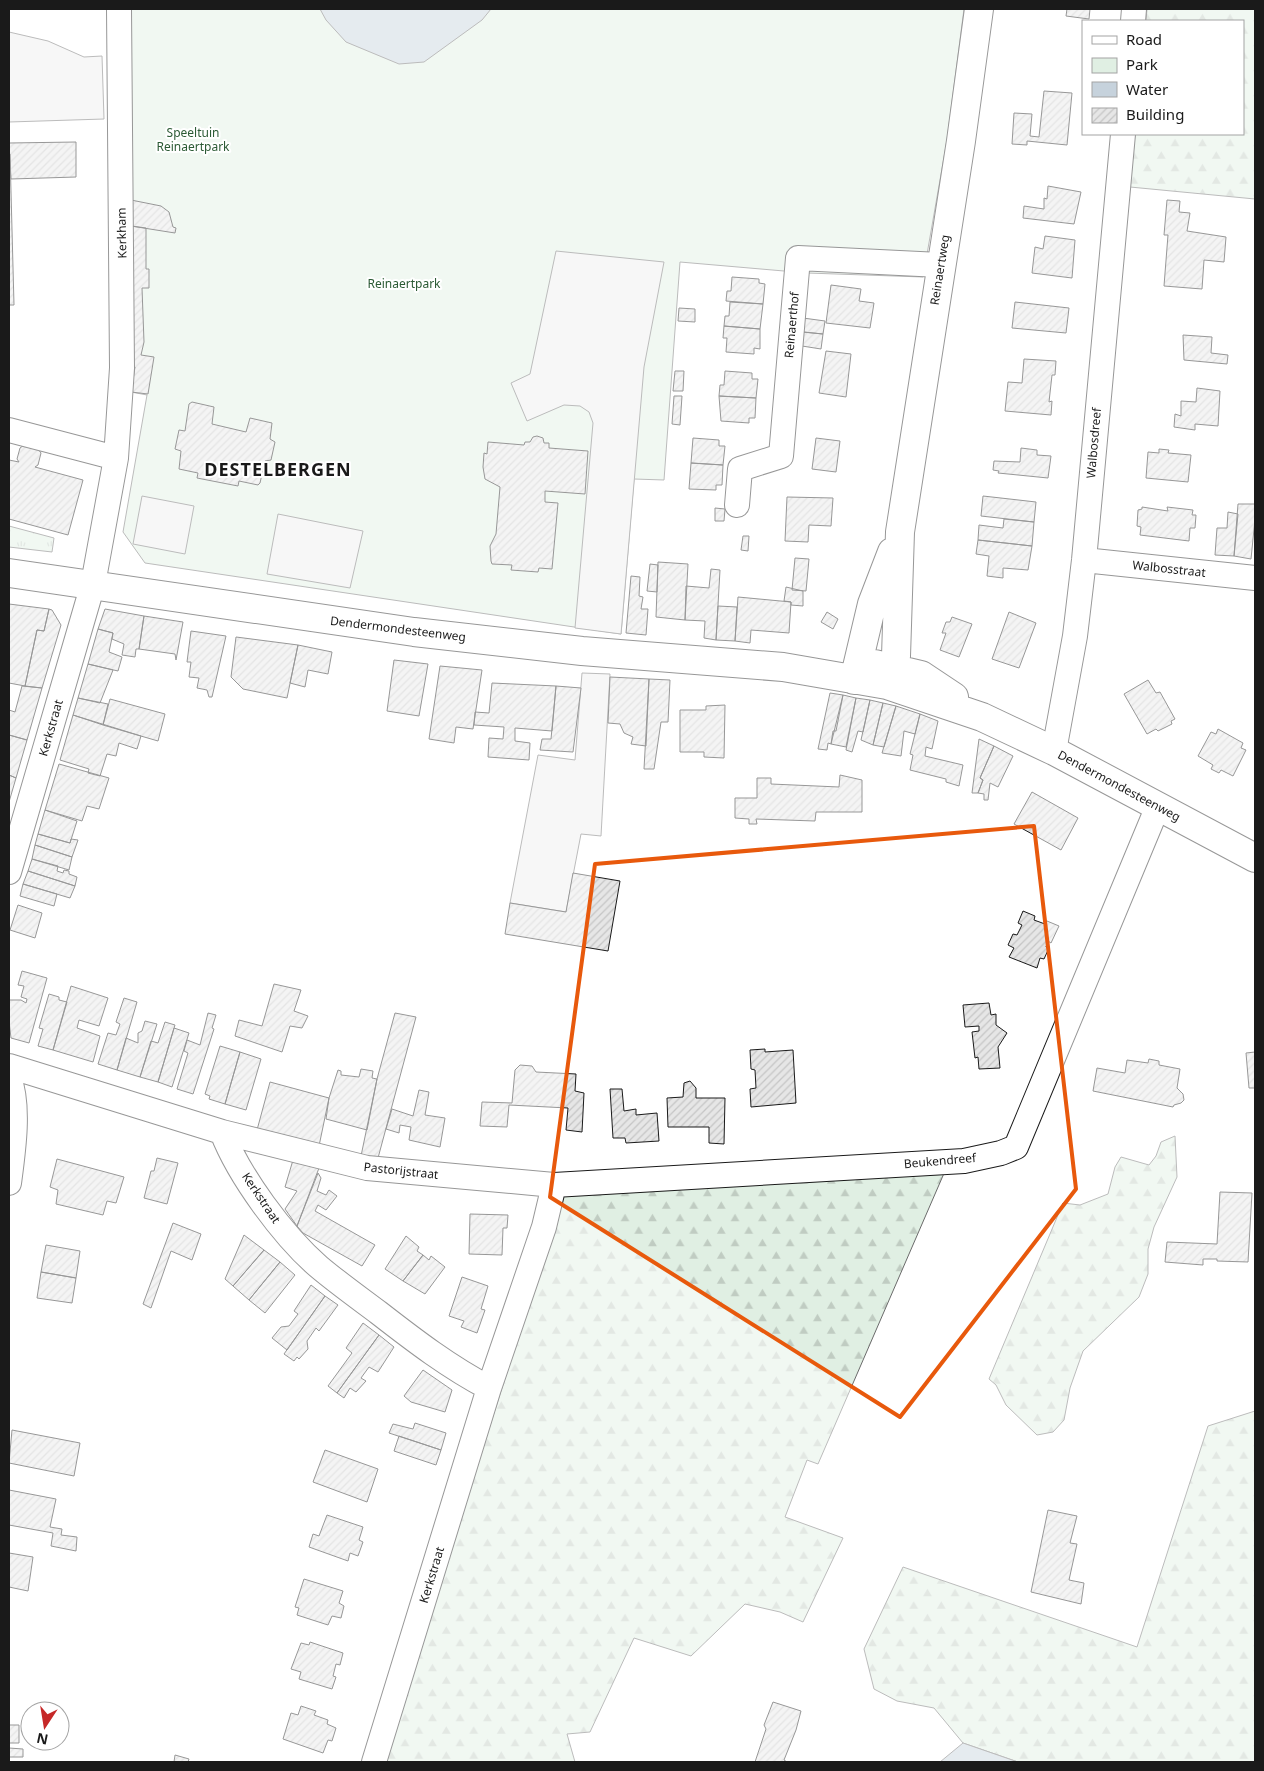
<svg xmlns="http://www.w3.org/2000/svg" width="1264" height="1771" font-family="'Noto Sans',sans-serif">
<defs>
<pattern id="grass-tufts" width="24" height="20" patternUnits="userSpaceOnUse" patternTransform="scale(1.25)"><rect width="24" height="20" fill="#e0efe3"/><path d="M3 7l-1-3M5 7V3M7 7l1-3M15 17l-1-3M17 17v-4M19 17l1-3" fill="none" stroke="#c0ccc2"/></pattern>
<pattern id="forest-firs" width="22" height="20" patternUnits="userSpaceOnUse" patternTransform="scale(1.25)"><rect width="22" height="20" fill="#e0efe3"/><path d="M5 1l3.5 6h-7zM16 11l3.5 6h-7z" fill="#c0ccc2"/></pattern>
<pattern id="building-hatch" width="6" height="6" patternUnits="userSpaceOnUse" patternTransform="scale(1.25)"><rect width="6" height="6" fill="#e6e6e6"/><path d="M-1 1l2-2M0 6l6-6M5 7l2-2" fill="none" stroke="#c5c5c5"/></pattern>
</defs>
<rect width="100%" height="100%" fill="#fff"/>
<!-- grass -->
<path fill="url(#grass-tufts)" stroke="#6a6a6a" d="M9 526 54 538 52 552 9 547Z"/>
<!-- forest -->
<path fill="url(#forest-firs)" stroke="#6a6a6a" d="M1147 9H1255V199L1130 187 1135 134H1243V21H1146Z
M1175 1136 1177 1177 1154 1227 1148 1249V1274L1139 1297 1083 1351 1070 1388 1064 1420 1053 1432 1037 1435 1006 1405 996 1385 989 1379 1063 1203 1080 1205 1108 1194 1115 1167 1121 1157 1149 1165 1156 1156 1161 1142Z
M945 1171 818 1464 807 1460 785 1517 843 1538 803 1622 780 1612 745 1604 691 1656 634 1638 590 1732 567 1734 575 1762H383L564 1193Z
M1255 1411V1762H1018L963 1743 934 1708 897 1701 874 1689 864 1649 903 1567 1137 1647 1208 1426Z"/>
<!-- park -->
<path fill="#e0efe3" stroke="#6a6a6a" d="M129 9H964L947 140 923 277 807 273 680 262 664 480 634 479 621 634 145 563 123 532 147 395 131 392Z"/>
<!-- parking -->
<path fill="#ededed" stroke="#6a6a6a" d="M9 32 48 41 84 57 102 56 104 119 9 122Z
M556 251 664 262 644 367 621 634 575 628 593 423 589 412 580 406 564 405 527 421 511 383 530 374Z
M142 496 194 506 185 554 133 544Z
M278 514 363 531 350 588 267 574Z
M582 673 610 674 601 836 581 834 566 912 510 903 538 755 575 760Z"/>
<!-- water -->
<path fill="#c6d2dc" stroke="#6a6a6a" d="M320 9H491L482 20 424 62 399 64 346 42 326 20Z
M963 1743 1018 1762H940Z"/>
<!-- building -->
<path fill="url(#building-hatch)" stroke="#1a1a1a" d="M1067 9H1090L1089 19 1066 16Z
M1044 91 1072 93 1067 145 1027 141V145L1012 144 1014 113 1032 114 1030 136 1039 137Z
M76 142V177L11 179 9 143Z
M10 154 14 305H9V155Z
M1048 186 1081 192 1074 224 1023 218 1024 206 1044 209V198L1047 199Z
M131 200 161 206 169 212 173 227 176 228 175 233 131 226Z
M1167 200 1180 201 1179 212 1190 213 1187 231 1226 237 1224 262 1204 260 1202 289 1164 286 1168 235H1164Z
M131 226 146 228V269H149V288H142L144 342 141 355 154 357 148 394 131 392 135 367H130Z
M1045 236 1075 240 1072 278 1032 273 1035 247 1043 249Z
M732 277 759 279V283L765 284 763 304 726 301 727 291H731Z
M831 285 861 289 859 301 874 303 870 328 826 323Z
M730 302 763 304 760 329 724 326 725 316H729Z
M1015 302 1069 308 1066 333 1012 328Z
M679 308 695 309V322L678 321Z
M803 318 825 321 823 334 803 332Z
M724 326 760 329V349L754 348V354L726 352 727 338H723Z
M803 332 823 334 821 349 802 346Z
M1183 335 1212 337 1211 353 1228 355 1227 364 1184 360Z
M826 351 851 354 846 397 819 393Z
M1024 359 1056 361 1055 375H1052L1049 402 1052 401 1051 415 1005 411 1008 382 1022 383Z
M675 371H684L683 391H673Z
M725 371 752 373V379H758L756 398 719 396 720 385H724Z
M1197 388 1220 391 1218 426 1195 424V430L1174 427 1175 414 1181 416V401L1196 402Z
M674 396H682L680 425 672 424Z
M719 396 756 398 755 418H749V423L721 421Z
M192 402 214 407 212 424 246 432 250 418 272 423 270 439 275 442 271 460 265 461 260 483 258 485 239 481 238 486 197 478 198 473 179 469 181 451 175 449 179 430 185 431 189 404Z
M537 436 543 438 544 443H549V448L588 451 585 494 545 491V502L558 503 552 569 539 568 538 572 511 570 512 565 492 564 491 561 490 546 496 534 500 487 485 479 483 467 484 453 487 454 488 442 524 445 525 442H530L533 437Z
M693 438 719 440V446H725L723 465 691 463Z
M816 438 840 441 836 472 812 469Z
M24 445 38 449 41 453 38 465 35 467 83 480 68 535 9 519V460L19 462 17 459 20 448Z
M1021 448 1037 450V455L1051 456 1048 478 998 473 999 471 993 470 994 461 1020 462Z
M1159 449 1169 450 1168 453 1191 455 1188 482 1146 478 1148 452 1159 453Z
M691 463 723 465 722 485H716V490L689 489Z
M1255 491V519L1251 559 1234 556 1238 504H1255Z
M983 496 1036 502 1034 522 981 516Z
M787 497 833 498 831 526 809 525 808 542 785 541Z
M1142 507 1168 511 1167 507 1193 510 1192 515H1196L1195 528H1190L1189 541 1140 535 1141 527 1137 526 1138 510 1142 509Z
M715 508 725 509 724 521H715Z
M1228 512 1238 514 1234 556 1215 555 1217 528H1227Z
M1004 519 1034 522 1032 546 978 540 979 525 1003 528Z
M743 536H749L748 551 741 550Z
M978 540 1032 546 1028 570 1003 568V578L987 576 989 556 976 554Z
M795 558 809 559 806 591 792 590Z
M658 562 688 564 685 620 656 617Z
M650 564 658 565 657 592 647 591Z
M711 569 720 570 716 640 704 638 705 621 685 620 686 586 709 588Z
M631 576 640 577 639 596 643 597 641 609H648L646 635 626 633Z
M786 587 803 591V606L791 605V602L784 601Z
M738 597 791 602 789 633 751 630 750 643 735 641Z
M9 604 49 609 44 631 37 630 25 686 9 683Z
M718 606 737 607 735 641 716 640Z
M49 609 52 610 61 625 42 688 25 686 37 630 44 631Z
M105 609 144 616 139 649H136L135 657 122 655 124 644 112 639 113 633 98 629Z
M827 612 838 619 833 629 821 622Z
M1009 612 1036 623 1019 668 992 659Z
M144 616 183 622 176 660 175 654 139 649Z
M952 617 972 624 959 657 940 650 946 633H942L946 622H950Z
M98 629 113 633 109 652 122 657 118 671 88 664Z
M191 631 226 636 212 697H209L207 690 197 688 199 678 189 677 191 662H187Z
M236 637 298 645 287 698 243 689 231 677Z
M298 645 332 652 328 674 308 670 305 687 290 683Z
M394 660 428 664 419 716 387 711Z
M88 664 113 670 100 703 78 698Z
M440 666 482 670 473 729 456 727 454 743 429 739Z
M610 677 649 679 646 746 631 744 633 737 624 733 620 724 608 723Z
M649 679 670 680 668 722H661L654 769H644Z
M1148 680 1156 693 1160 692 1175 719 1171 721 1172 724 1158 731 1156 729 1147 734 1124 694Z
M492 683 556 686 552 731 515 728V741L530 743 529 760 488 757 489 738 503 739 504 727 474 725 475 712 489 713Z
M22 686 42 688 27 740 9 735V710L15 712Z
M556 686 581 688 573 752 540 750 542 739H551Z
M830 693 843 695 836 731H833L831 744 828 743 827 750 818 749Z
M843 695 856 698 846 747 831 744Z
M78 698 108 704 103 725 73 715Z
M856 698 870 700 863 732 858 731 852 752 846 750Z
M110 699 165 714 158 741 103 725Z
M870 700 883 703 873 745 861 740Z
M883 703 896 706 884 747 873 745Z
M725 705 724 758 704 757V752H680V710H706V706Z
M896 706 920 714 915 734 904 731 901 756 882 753Z
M920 714 938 721 932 749 926 747 925 756 963 765 959 786 946 782V779L910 770 913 755 910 754Z
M73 715 141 736 137 749 119 743 116 756 107 754 100 776 88 773 89 769 60 760Z
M1218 729 1243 743 1241 748 1246 750 1233 776 1221 770 1219 773 1211 769 1213 765 1198 756 1211 732 1216 734Z
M9 735 27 740 16 778 9 775Z
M979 739 994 746 980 778 983 780 978 793H972Z
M994 746 1013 756 998 787 990 783 988 800H984V794L978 793 983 780 980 778Z
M59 764 109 778 99 809 87 806 82 821 45 810Z
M9 775 16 778 9 802Z
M840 775 862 780V812H816L815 821 756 819 757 824H749V819L735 818V798H757V778H771V784L839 787Z
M1032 792 1078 818 1061 850 1014 824Z
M45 810 77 821 70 843 38 834Z
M38 834 70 843 71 839 78 840 72 857 35 845Z
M35 845 72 857 69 870 32 859Z
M32 859 58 866 57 871 63 873 64 870 69 871V874L77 877 75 886 28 871Z
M28 871 75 886 70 898 23 884Z
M573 873 620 881 608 951 505 934 510 903 566 912Z
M23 884 57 894 54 906 20 896Z
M18 905 42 913 35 938 10 930Z
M1023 911 1035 916 1034 920 1045 924 1047 921 1059 926 1051 943 1048 941 1046 947 1049 948 1044 959 1040 958 1037 968 1009 957 1014 948 1008 945 1013 934 1017 935 1022 925 1018 923Z
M22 971 47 978 29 1043 11 1038 9 1021V1000H21L26 1003 27 999 21 997 24 986 18 985Z
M274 984 301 990 294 1011 308 1016 302 1028 290 1026 282 1052 235 1036 239 1020 262 1026Z
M71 986 108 998 99 1026 79 1020 77 1028 100 1036 93 1062 53 1050Z
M49 994 59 997V1000L67 1002 53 1050 38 1046 43 1029 39 1028Z
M124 998 137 1002 117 1070 98 1064 108 1033 116 1035 120 1024 116 1022Z
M989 1003 991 1015 996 1014V1025L1007 1033 998 1047 1000 1068 979 1069 978 1057 975 1058 972 1032 979 1031V1026L965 1027 963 1005Z
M208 1013 216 1015 212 1028 214 1029 193 1094 177 1089 188 1053 184 1051 187 1040 200 1045Z
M395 1013 416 1017 378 1158 361 1156 377 1079Z
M145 1021 157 1024 140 1077 117 1070 126 1038 138 1043V1033L142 1031Z
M165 1022 175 1025 158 1082 140 1077 151 1041 158 1043Z
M174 1028 189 1033 172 1087 158 1082Z
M220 1046 240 1052 225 1104 209 1099 210 1096 205 1094Z
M765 1049V1052L793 1050 796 1103 751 1107 750 1089 756 1088 755 1070 751 1069 750 1050Z
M240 1052 261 1059 246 1110 225 1104Z
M1255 1052V1092V1088H1249L1246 1053Z
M1149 1059 1159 1061V1065L1180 1069 1177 1088 1183 1094 1184 1100 1181 1103 1174 1105 1173 1107 1093 1091 1097 1068 1125 1073 1127 1060 1148 1063Z
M520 1065 532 1066 536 1072 576 1074 575 1091 584 1093 582 1132 566 1130 568 1108 509 1105 507 1127 480 1126 482 1102 512 1103 515 1070Z
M361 1069 373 1071 372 1078 377 1079 367 1130 326 1119 329 1098 338 1070 341 1071V1075L359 1077Z
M690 1081 696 1088V1098H725L724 1144 709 1143V1127H668L667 1098 683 1097 684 1083Z
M270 1082 329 1098 319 1146 257 1130Z
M610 1089H622L624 1111 636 1109V1115L657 1113 659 1141 626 1143 625 1138H613Z
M419 1090 429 1092 425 1115 445 1118 440 1147 409 1140 411 1127 400 1125 399 1133 386 1129 392 1109 413 1116Z
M157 1158 178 1163 167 1204 144 1198 151 1171H154Z
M57 1159 124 1177 116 1203 107 1201 103 1215 56 1204 58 1190 50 1187Z
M293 1160 319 1168 297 1226 285 1209 297 1191 285 1187Z
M318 1173 321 1178 317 1191 326 1195 329 1190 337 1196 326 1210 318 1205 315 1211 375 1245 362 1266 303 1233 297 1226Z
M1220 1192 1252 1193 1248 1262 1217 1261V1259H1203V1265L1165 1262 1167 1242 1217 1244Z
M470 1214 508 1215 507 1228H503L502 1255 469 1254Z
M173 1223 201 1234 192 1260 171 1251 151 1308 143 1304Z
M244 1235 264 1250 233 1286 225 1279Z
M406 1236 419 1247 417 1251 423 1255 403 1281 385 1269Z
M46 1245 80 1251 76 1278 41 1272Z
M264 1250 280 1262 249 1300 233 1286Z
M423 1255 429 1260 431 1256 445 1267 425 1294 403 1281Z
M280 1262 295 1275 265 1313 249 1300Z
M41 1272 76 1278 72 1303 37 1298Z
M462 1277 488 1286 481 1309 485 1310 477 1333 461 1327 464 1321 449 1316Z
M311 1285 325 1296 287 1350 272 1338 281 1327 289 1326 298 1314 294 1311Z
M325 1296 338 1305 319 1331 316 1328 307 1341 308 1349 299 1359 297 1357 294 1361 284 1354Z
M363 1323 379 1335 337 1393 328 1386 352 1353 346 1348Z
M379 1335 394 1347 378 1372 369 1367 361 1378 366 1381 356 1392 350 1388 344 1398 337 1393Z
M423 1370 452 1390 445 1412 411 1402 404 1396Z
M415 1423 446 1433 441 1450 389 1433 393 1424 413 1429Z
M12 1430 80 1443 74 1476 9 1463Z
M399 1436 441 1450 436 1465 394 1451Z
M325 1450 378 1469 367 1502 313 1482Z
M9 1490 56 1499 50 1527 62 1529 61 1535 77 1537 76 1551 51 1546 53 1533 9 1525Z
M1048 1510 1077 1516 1070 1543 1077 1544 1069 1580 1084 1583 1081 1604 1031 1592Z
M327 1515 363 1527 359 1540 363 1542 358 1556 350 1553 348 1561 309 1547 313 1534 319 1536Z
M9 1553 33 1557 28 1591 9 1587Z
M304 1579 343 1591 339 1603 344 1606 341 1618 332 1616 328 1625 297 1615 299 1608 295 1607Z
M310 1642 343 1653 340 1665 336 1664 333 1676 336 1677 332 1689 299 1679 301 1672 291 1669 301 1643 309 1645Z
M773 1702 801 1711 796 1730 784 1760 787 1762H755L766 1729 764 1725Z
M301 1706 316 1711 314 1715 328 1720 327 1724 336 1728 332 1741 328 1740 323 1753 283 1739 291 1713 298 1715Z
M9 1725H19V1743H9Z
M9 1748 23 1749V1757H9Z
M175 1755 189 1759 188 1762H174Z"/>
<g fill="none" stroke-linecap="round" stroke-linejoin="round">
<defs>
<path id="minor" d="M1133 21 1134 9
M9 430 116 458
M737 505 740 469 781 456 798 258 940 265
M1084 560 1255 578
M1054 751 1075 636 1084 560 1123 134
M9 872 93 584 116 458 122 368 119 9
M9 1066 222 1132 367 1168 554 1185 964 1161 1001 1153 1016 1147 1158 806
M9 1078C20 1106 13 1153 9 1183
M222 1132C239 1176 283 1236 319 1267 338 1283 359 1298 379 1313 415 1341 449 1367 489 1388
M374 1762 489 1388 544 1227 554 1185"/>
<path id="major" d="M9 573 414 632 582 651 783 667 887 685 982 717 1054 751 1255 858
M875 664 921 675 954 697
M854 680 872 604 892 552
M887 685 896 656 900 532 961 141 979 9"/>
</defs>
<!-- minor casing -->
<use href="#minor" stroke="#1a1a1a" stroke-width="26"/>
<!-- major casing -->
<use href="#major" stroke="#1a1a1a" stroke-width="30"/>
<!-- minor -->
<use href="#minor" stroke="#fff" stroke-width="24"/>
<!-- major -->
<use href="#major" stroke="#fff" stroke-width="28"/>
</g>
<!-- marked area -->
<path d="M0 0H1264V1771H0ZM1034 826 1076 1189 900 1417 550 1197 595 864Z" fill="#fff" fill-opacity=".55" fill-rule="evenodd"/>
<path fill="none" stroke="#e8590c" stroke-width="4" stroke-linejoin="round" d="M1034 826 1076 1189 900 1417 550 1197 595 864Z"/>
<g text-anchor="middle" stroke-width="4" stroke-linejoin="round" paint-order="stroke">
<!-- park labels -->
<g font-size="12" fill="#2b5a34" stroke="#fff">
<text x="193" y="137">Speeltuin<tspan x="193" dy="14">Reinaertpark</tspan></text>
<text x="404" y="288">Reinaertpark</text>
</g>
<!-- street labels -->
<g font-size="12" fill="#1a1a1a" stroke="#fff">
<text transform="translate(122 233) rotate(-91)" y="4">Kerkham</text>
<text transform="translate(940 270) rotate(-81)" y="4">Reinaertweg</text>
<text transform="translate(792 325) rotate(-85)" y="4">Reinaerthof</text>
<text transform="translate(1094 443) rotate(-85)" y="4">Walbosdreef</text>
<text transform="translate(1169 569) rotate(6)" y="4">Walbosstraat</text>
<text transform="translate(398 629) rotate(7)" y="4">Dendermondesteenweg</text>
<text transform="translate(51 728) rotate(-74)" y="4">Kerkstraat</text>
<text transform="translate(1119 786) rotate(28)" y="4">Dendermondesteenweg</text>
<text transform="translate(940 1161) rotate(-5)" y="4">Beukendreef</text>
<text transform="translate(401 1171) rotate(6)" y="4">Pastorijstraat</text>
<text transform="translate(261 1198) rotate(56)" y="4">Kerkstraat</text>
<text transform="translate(432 1575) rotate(-73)" y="4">Kerkstraat</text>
</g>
<!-- district labels -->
<g font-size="18" font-weight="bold" letter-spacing="1" fill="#1a1a1a" stroke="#fff">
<text x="278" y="476">DESTELBERGEN</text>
</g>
</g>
<!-- border -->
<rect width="1264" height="1771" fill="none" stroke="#1a1a1a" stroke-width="20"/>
<!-- legend -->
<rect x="1082" y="20" width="162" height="115" fill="#ffffff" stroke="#a3a3a3"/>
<rect x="1092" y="36" width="25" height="8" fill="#ffffff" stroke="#a3a3a3"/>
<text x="1126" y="45" font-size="15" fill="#1a1a1a">Road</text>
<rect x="1092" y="58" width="25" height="15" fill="#e0efe3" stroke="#a3a3a3"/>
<text x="1126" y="70" font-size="15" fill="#1a1a1a">Park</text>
<rect x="1092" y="82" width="25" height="15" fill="#c6d2dc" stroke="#a3a3a3"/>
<text x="1126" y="95" font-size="15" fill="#1a1a1a">Water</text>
<rect x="1092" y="108" width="25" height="15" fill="url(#building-hatch)" stroke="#a3a3a3"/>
<text x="1126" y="120" font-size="15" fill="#1a1a1a">Building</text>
<!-- north arrow -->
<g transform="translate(45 1726) rotate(192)"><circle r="24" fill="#ffffff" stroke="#a3a3a3"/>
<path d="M0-4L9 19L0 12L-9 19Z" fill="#c62828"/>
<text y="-8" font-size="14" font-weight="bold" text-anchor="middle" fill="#1a1a1a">N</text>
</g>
</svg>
